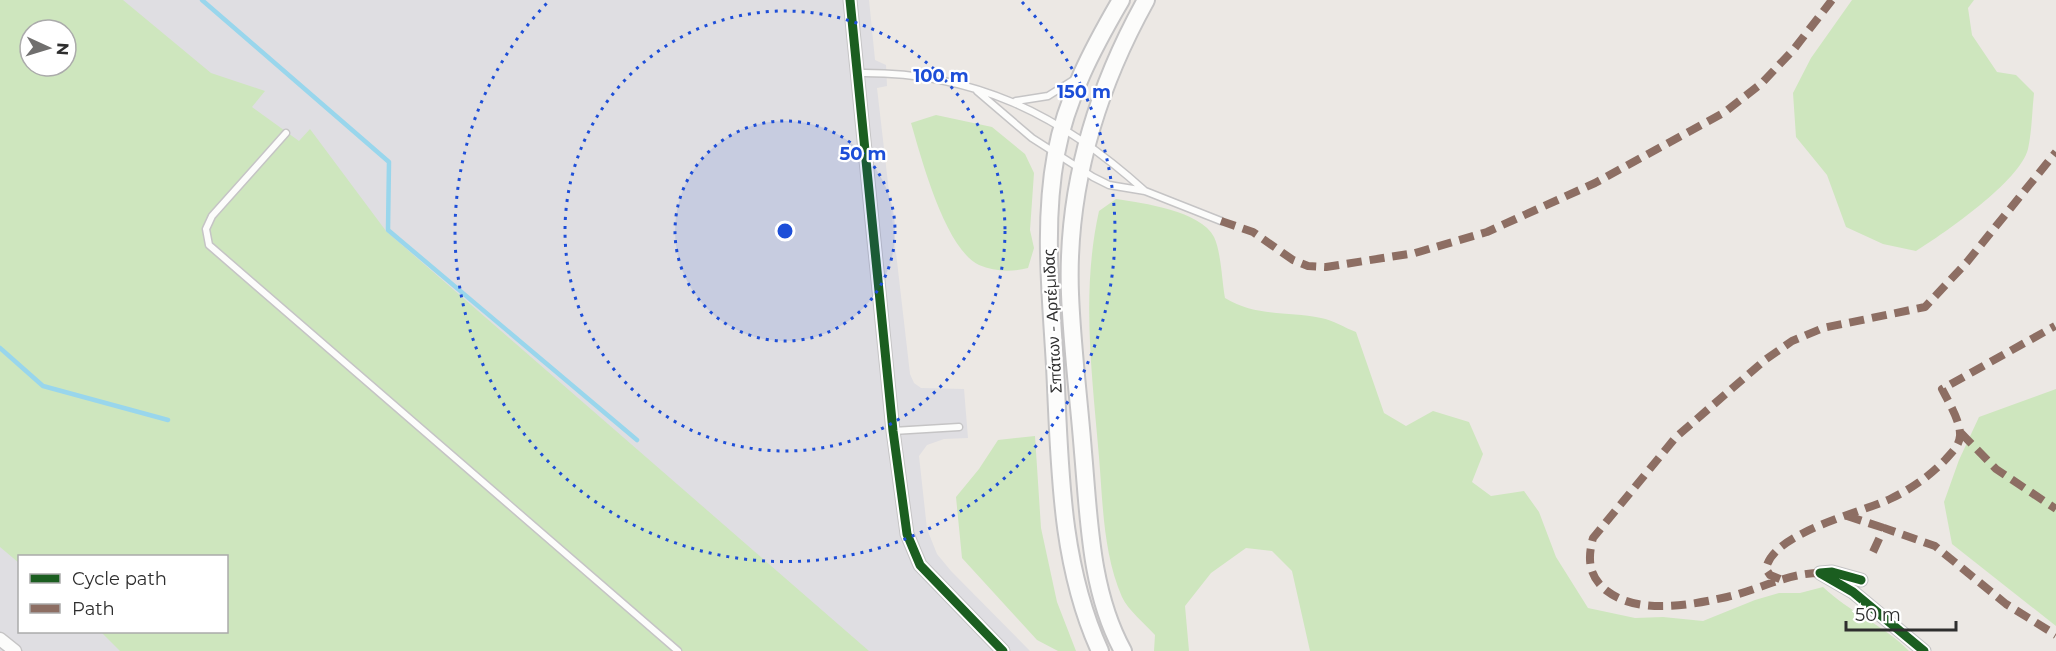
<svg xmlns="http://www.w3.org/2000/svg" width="2056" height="651" font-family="Montserrat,sans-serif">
<rect width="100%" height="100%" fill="#ece8e4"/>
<!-- airport -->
<path fill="#dfdee2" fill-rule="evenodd" d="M0 0H869L875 60 886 65 887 86 877 88 910 374 914 383 921 388 964 389 968 438 944 439 927 445 919 456 927 529 937 554 951 571 1030 651H0ZM30 30H66V66H30ZM20 556H226V632H20Z"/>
<!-- green -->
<path fill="#cee6be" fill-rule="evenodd" d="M0 0H123L211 73 265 91 252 107 299 141 310 129 386 231 869 651H120L101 632H226V556H20L19 563 0 547ZM30 30H66V66H30Z
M1852 0H1974L1968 8 1972 35 1997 72 2016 75 2034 93C2032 111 2032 131 2028 149 2020 181 1945 233 1916 251L1883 244 1846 227 1827 175 1796 137 1793 93 1811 58Z
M936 115 992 127 1025 154 1034 173 1030 230 1034 248 1028 268C1012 272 995 272 979 265 945 249 921 157 911 123Z
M1116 199C1143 203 1201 211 1214 237 1221 251 1222 282 1225 298 1256 317 1287 311 1321 318 1333 320 1345 328 1356 332L1384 413 1406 426 1433 411 1469 422 1483 454 1472 482 1491 496 1524 491 1539 512 1556 557 1588 608 1635 618 1663 617 1703 621 1755 600 1779 593H1800L1823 587C1849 612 1884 625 1909 651H1310L1292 571 1272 551 1246 548 1211 573 1185 606 1189 651H1154L1155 635C1145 624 1128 610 1122 597 1103 553 1103 504 1099 457 1092 374 1081 292 1099 211Z
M2056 389V626L1952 544 1944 502 1959 460 1979 417Z
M1035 436 1041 528 1057 602 1076 651H1058L1037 640 962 558 956 497 979 469 998 440Z"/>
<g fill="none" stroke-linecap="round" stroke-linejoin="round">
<!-- stream -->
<path stroke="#99d6ec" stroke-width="4.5" d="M202 0 389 162 388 230 637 440
M0 348 43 386 168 420"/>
<defs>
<path id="lane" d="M857 73C973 71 1060 114 1145 191
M977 91 1032 138 1093 177 1109 185 1145 191 1221 221
M1016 101 1048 96 1075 79
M286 133 212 216 206 229 209 245 678 651
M893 431 959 427"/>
<path id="street" d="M850 0 893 431 907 534 920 565 1003 651
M1861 580 1832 572 1820 573 1853 592 1924 651
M0 639 15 651"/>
<path id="secondary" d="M1100 651C1059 561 1060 463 1055 366 1051 296 1043 224 1056 154 1066 99 1093 48 1121 0
M1123 651C1090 591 1089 518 1083 452 1079 400 1072 347 1070 294 1066 189 1095 92 1146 0"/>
</defs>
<!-- lane casing -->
<use href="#lane" stroke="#c5c4c5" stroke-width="9"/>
<!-- street casing -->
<use href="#street" stroke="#c5c4c5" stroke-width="15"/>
<!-- secondary casing -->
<use href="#secondary" stroke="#c5c4c5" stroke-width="20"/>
<!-- lane -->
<use href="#lane" stroke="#fcfcfb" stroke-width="6"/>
<!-- street -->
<use href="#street" stroke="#fcfcfb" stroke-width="12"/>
<!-- secondary -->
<use href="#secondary" stroke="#fcfcfb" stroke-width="16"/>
<!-- quiet -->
<path stroke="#8d6e63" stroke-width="8" stroke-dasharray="15 8" stroke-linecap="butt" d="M1221 221 1253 232 1293 260 1308 266 1326 267 1415 253 1487 232 1595 183 1725 112 1762 83 1794 49 1832 0
M1961 433 1996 469 2056 509
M1847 516 1884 528
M1873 552 1884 528 1935 546 2006 604 2056 635
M1820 573C1787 573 1759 590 1727 597 1691 605 1638 615 1607 591 1589 577 1587 560 1593 538L1676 437 1765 360 1792 341 1823 328 1925 307 1967 262 2056 152
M1780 579 1770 575 1766 569C1772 533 1860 513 1890 499 1911 489 1930 476 1946 459 1953 451 1959 446 1960 436 1961 422 1948 401 1942 389L2055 326"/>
<defs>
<path id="cycleway" d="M850 0 893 431 907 534 920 565 1003 651
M1861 580 1832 572 1820 573 1853 592 1924 651"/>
</defs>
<!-- cycleway casing -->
<use href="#cycleway" stroke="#fff" stroke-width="13"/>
<!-- cycleway -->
<use href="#cycleway" stroke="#1b5e20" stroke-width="9"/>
</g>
<!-- distance rings -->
<circle cx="785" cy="231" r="110" fill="#1d4ed8" fill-opacity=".12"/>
<g fill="none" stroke="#1d4ed8" stroke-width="3" stroke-dasharray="3 6">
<circle cx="785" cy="231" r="110"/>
<circle cx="785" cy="231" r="220"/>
<path d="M1022 2A330 330 0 1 1 548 2"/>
</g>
<g text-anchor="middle" stroke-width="4.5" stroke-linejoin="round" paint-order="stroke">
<!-- street labels -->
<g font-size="16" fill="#2e2e2e" stroke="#fff">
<text transform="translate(1052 321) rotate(-93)" y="6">Σπάτων - Αρτέμιδας</text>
</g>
</g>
<circle cx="785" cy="231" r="9" fill="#1d4ed8" stroke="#fff" stroke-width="3"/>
<g font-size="18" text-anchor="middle" font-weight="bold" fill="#1d4ed8" stroke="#fff" stroke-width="4.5" stroke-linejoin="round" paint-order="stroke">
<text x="941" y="82">100 m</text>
<text x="1084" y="98">150 m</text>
<text x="863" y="160">50 m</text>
</g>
<!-- legend -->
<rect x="18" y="555" width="210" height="78" fill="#ffffff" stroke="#ababab" stroke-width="1.5"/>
<rect x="30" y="574" width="30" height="9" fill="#1b5e20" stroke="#ababab" stroke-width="1.5"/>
<text x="72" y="585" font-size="18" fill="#2e2e2e">Cycle path</text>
<rect x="30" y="604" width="30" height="9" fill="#8d6e63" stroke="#ababab" stroke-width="1.5"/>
<text x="72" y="615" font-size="18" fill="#2e2e2e">Path</text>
<!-- north arrow -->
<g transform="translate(48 48) rotate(94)"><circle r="28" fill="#ffffff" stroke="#ababab" stroke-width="1.5"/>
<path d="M0-4.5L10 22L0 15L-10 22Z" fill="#706f6e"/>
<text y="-9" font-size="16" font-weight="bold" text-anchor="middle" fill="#2e2e2e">N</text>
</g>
<!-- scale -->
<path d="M1846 621v9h110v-9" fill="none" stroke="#2e2e2e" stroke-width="3"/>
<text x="1855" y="621" font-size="18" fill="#2e2e2e" stroke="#ffffff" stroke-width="4.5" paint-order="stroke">50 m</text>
</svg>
